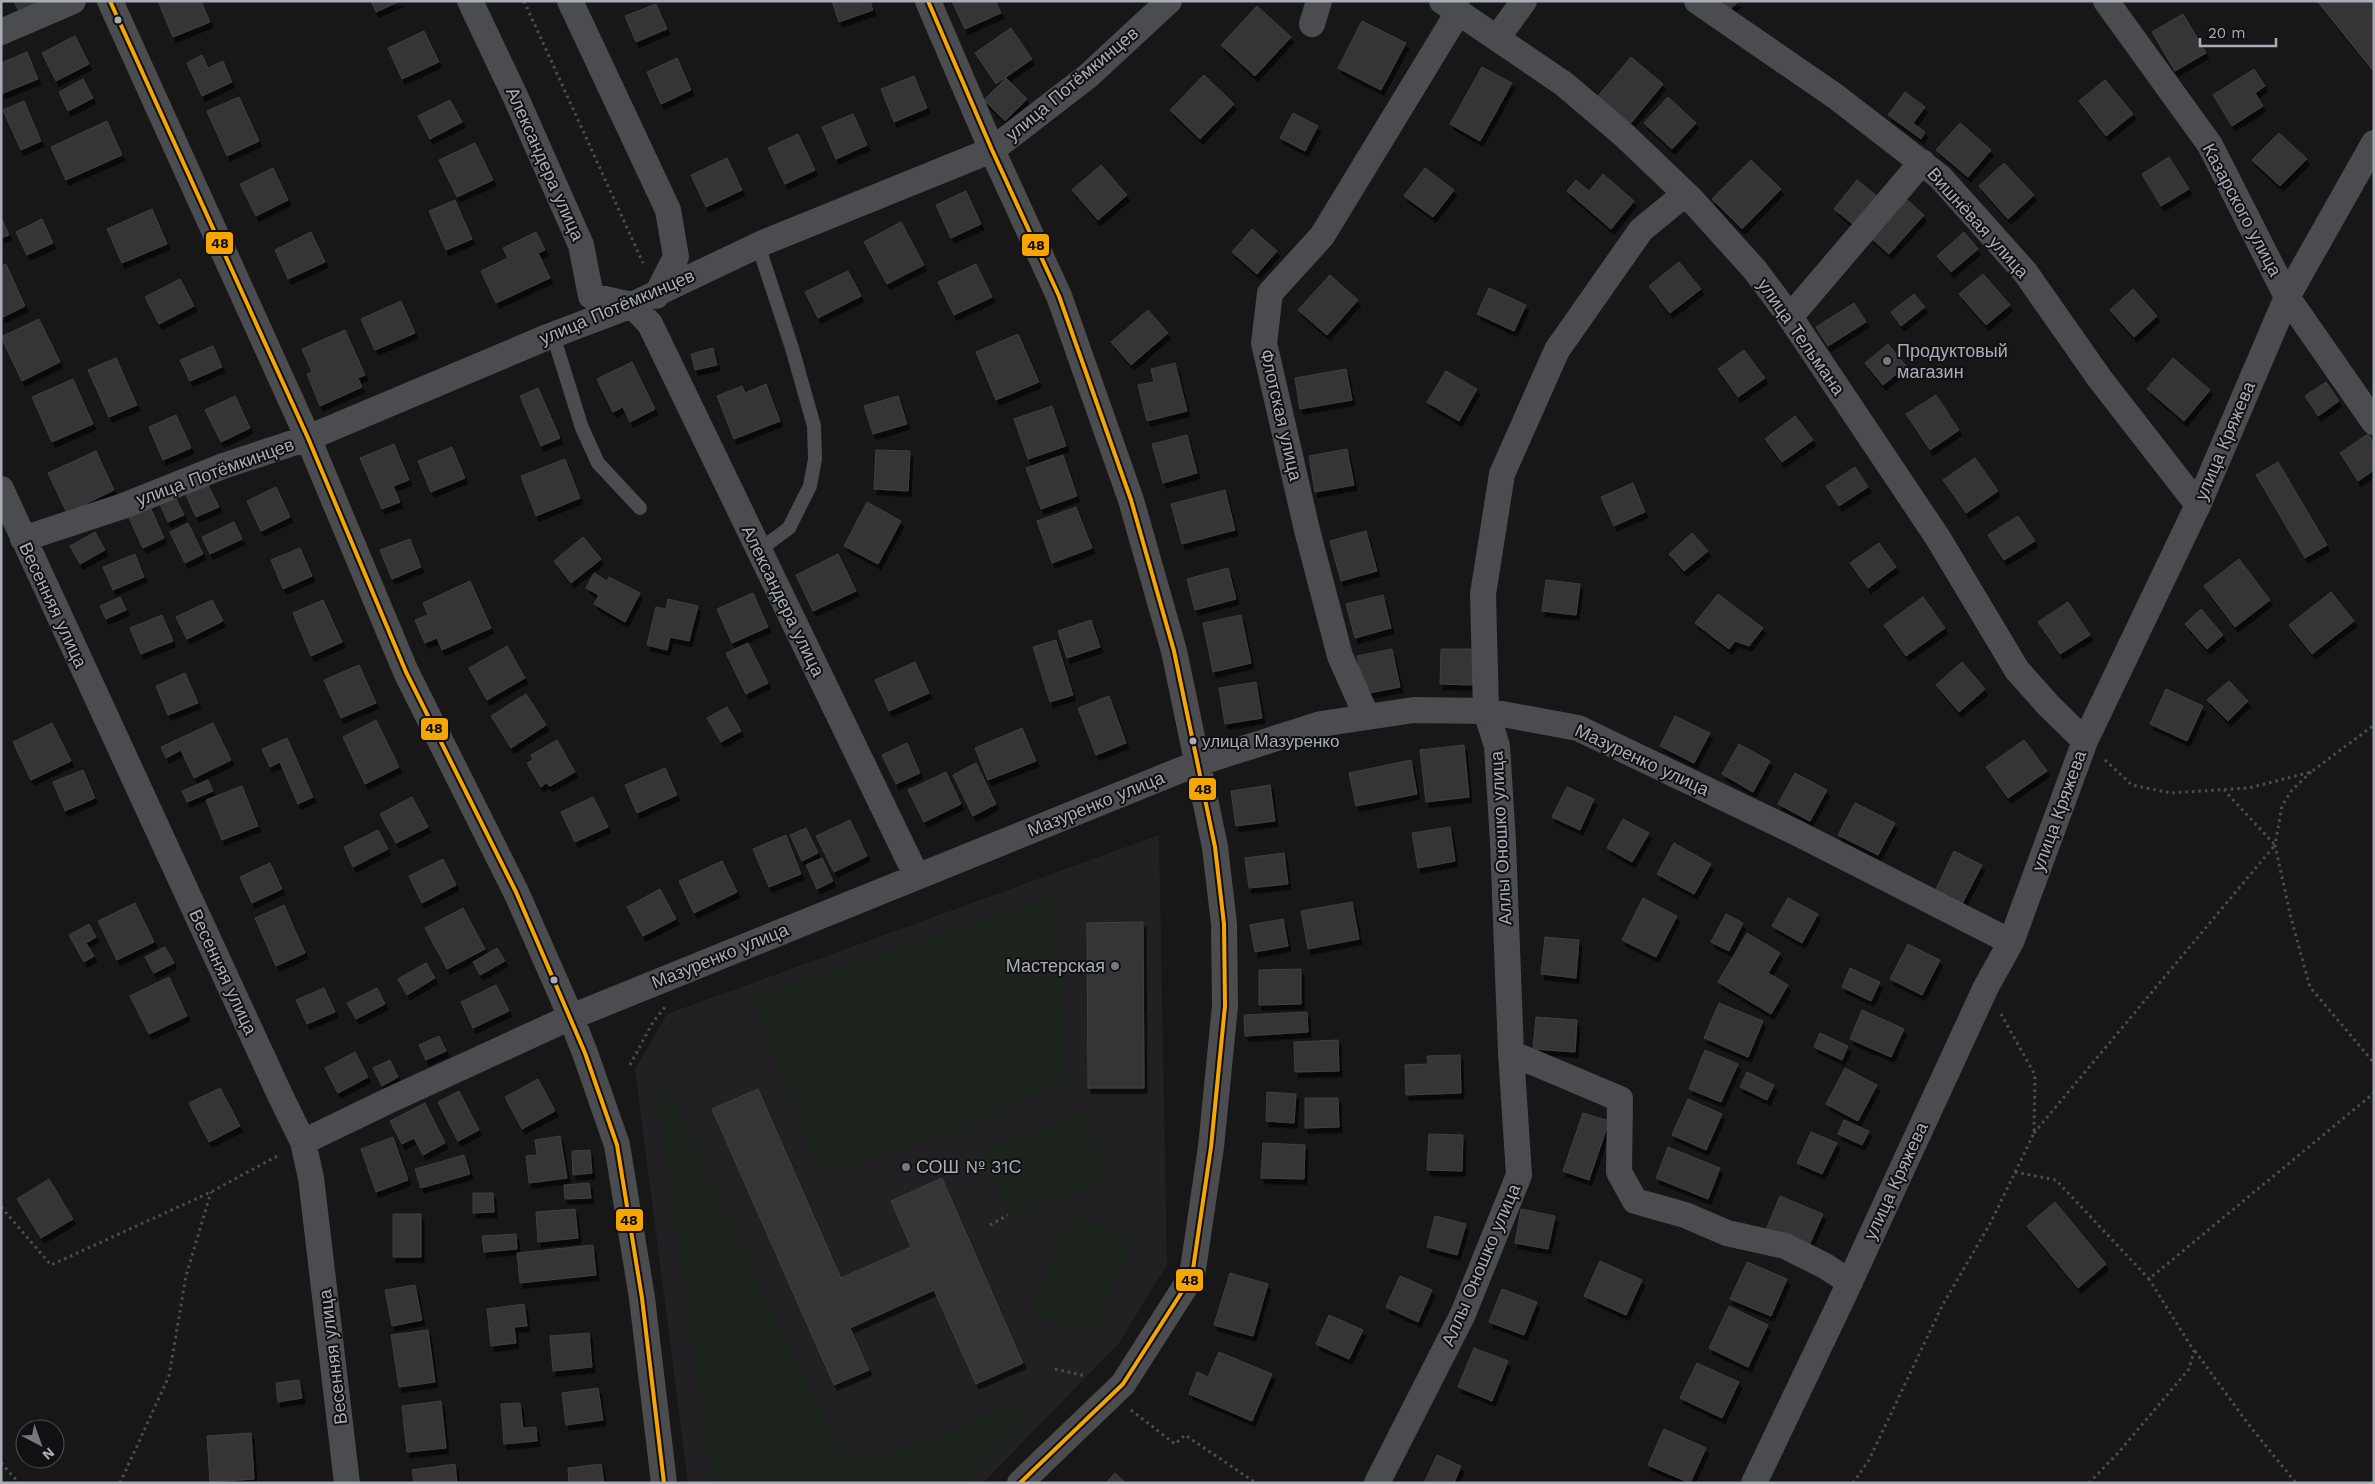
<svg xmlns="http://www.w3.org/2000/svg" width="2375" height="1484" font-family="'Work Sans',sans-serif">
<defs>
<filter id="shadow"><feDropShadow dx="3" dy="5.5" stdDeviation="0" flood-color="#0009"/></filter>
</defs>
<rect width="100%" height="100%" fill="#171717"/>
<!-- built -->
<path fill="#212123" d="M1159 835 1167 1265 1119 1343 983 1483H688L635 1069 667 1014Z"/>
<!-- green -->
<path fill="#1d241e" d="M1057 895 1066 1077 946 1135 819 1174 750 995Z
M656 1090 678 1101 684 1124 840 1454H890L1019 1402 1025 1418 965 1483H712Z
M1086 1110 1111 1177 1010 1220 983 1151Z
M1072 1213 1133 1239 1091 1337 1030 1311Z"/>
<!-- building -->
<path fill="#353536" stroke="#3f4043" filter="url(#shadow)" d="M14 1H38L34 3 37 9 21 16Z
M158 1H201L210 22 173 37Z
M371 1H400L376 12Z
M832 1H870L873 10 839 22Z
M952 1H995L1001 13 965 29Z
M1722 1H1739L1730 9Z
M2317 1H2374V72Z
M656 4 667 29 636 42 625 16Z
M1257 6 1291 37 1255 76 1221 45Z
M2183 14 2206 53 2175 71 2152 32Z
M1362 21 1406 43 1381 90 1338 68Z
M1011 28 1032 59 996 84 975 53Z
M424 31 439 62 402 79 388 48Z
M75 36 89 64 56 81 42 53Z
M27 52 38 79 1 94V63Z
M202 55 208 68 223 61 232 82 202 96 187 63Z
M1631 57 1663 84 1631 123 1598 96Z
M677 58 691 90 661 104 647 72Z
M1482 67 1512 83 1480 141 1450 124Z
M2254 69 2265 86 2255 93 2263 106 2232 126 2213 95Z
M1204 75 1234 104 1200 139 1170 110Z
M914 76 927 108 894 122 881 89Z
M1006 78 1027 99 1005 121 984 100Z
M83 79 93 98 68 111 59 92Z
M2105 80 2133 114 2106 136 2079 101Z
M1905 92 1925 107 1913 123 1925 132 1921 139 1888 115Z
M239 97 259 141 227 156 207 111Z
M1668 97 1696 123 1672 149 1644 123Z
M450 100 462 122 430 139 418 116Z
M24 101 41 141 21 150 3 110Z
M1293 113 1318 126 1305 151 1280 138Z
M853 114 867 145 836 159 822 127Z
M107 121 122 155 66 180 51 147Z
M1960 123 1991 150 1968 177 1936 150Z
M2279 133 2307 159 2280 186 2252 160Z
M798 134 815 170 785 184 768 148Z
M475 143 493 180 457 197 439 160Z
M2169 157 2189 189 2161 206 2142 174Z
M727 158 742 190 706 207 691 175Z
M1751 160 1781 189 1742 229 1712 199Z
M2004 163 2034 195 2008 219 1979 186Z
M1101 165 1127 195 1098 220 1072 190Z
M273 168 288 200 256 216 240 184Z
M1425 168 1454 190 1433 217 1404 196Z
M1603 174 1634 201 1611 229 1567 191 1576 180 1589 191Z
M1857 180 1878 197 1855 226 1834 209Z
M966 191 981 224 951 238 936 205Z
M1905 198 1924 215 1889 254 1870 237Z
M455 200 472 239 446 250 429 211Z
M152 209 167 244 122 263 107 229Z
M1 217 9 235 1 238Z
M42 219 53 243 27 255 16 232Z
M901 222 924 265 887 284 864 242Z
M1252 229 1277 251 1257 274 1232 252Z
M311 232 325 262 288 279 275 250Z
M536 232 545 250 538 253 550 278 496 303 481 271 508 258 503 248Z
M1964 232 1978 249 1951 272 1937 256Z
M1679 262 1701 289 1670 313 1649 286Z
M6 264 25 306 1 318V266Z
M976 264 992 297 954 315 938 282Z
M848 271 861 296 818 318 805 292Z
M1983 274 2010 305 1986 325 1959 294Z
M1330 275 1358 300 1327 335 1298 310Z
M180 279 194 306 159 324 145 297Z
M1489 288 1526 305 1514 331 1477 314Z
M2133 289 2157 316 2134 337 2110 310Z
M1914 294 1925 307 1901 326 1891 312Z
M401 301 415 333 375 350 361 319Z
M1854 303 1866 322 1828 346 1816 327Z
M1148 310 1168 333 1131 365 1111 342Z
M39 319 60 362 22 381 1 337Z
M345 330 365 375 358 378 362 387 320 406 307 374 312 372 302 349Z
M1018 334 1039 382 996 400 976 352Z
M1888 344 1906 366 1883 385 1865 363Z
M213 346 222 367 190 381 180 360Z
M713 348 717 365 695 370 691 354Z
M1744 350 1765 378 1738 397 1718 369Z
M116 358 137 405 109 417 88 370Z
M2173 358 2210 390 2184 421 2147 389Z
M632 362 655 409 630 422 623 407 613 412 597 379Z
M1175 363 1187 411 1147 421 1138 385 1154 382 1151 369Z
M1346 369 1352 400 1300 409 1295 378Z
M1446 371 1477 389 1459 421 1427 402Z
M73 379 93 424 52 442 32 397Z
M2326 382 2339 401 2318 416 2305 396Z
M766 384 780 421 734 439 717 396 742 386 745 393Z
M538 388 560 438 541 446 520 396Z
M1936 395 1959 430 1930 450 1906 414Z
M235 396 250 428 221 442 205 410Z
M898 396 907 424 873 434 864 406Z
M1052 406 1066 446 1028 459 1014 419Z
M176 415 191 448 163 460 149 427Z
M1795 416 1813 440 1782 462 1765 439Z
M2368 434 2374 443V470L2358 481 2340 453Z
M1187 435 1197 473 1163 483 1152 444Z
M394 444 409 480 393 486 400 502 382 509 360 458Z
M452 447 465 478 431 492 418 461Z
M1347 449 1354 485 1315 492 1309 456Z
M876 450 910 451 908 491 874 489Z
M96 451 114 490 67 513 48 473Z
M1063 455 1077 496 1041 509 1026 468Z
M1975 458 1998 491 1966 513 1943 480Z
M565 459 580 498 536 516 521 476Z
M2278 462 2327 545 2305 558 2256 475Z
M1855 467 1868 487 1839 506 1826 486Z
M1633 483 1645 512 1614 526 1601 497Z
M208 485 219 507 196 517 186 495Z
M276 487 290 517 261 531 247 501Z
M1225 490 1235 530 1182 544 1171 504Z
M175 497 184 515 168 522 160 504Z
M867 502 901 521 878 564 844 546Z
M1076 507 1092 548 1052 563 1037 521Z
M151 509 164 538 143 548 129 518Z
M2018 516 2035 541 2004 560 1988 535Z
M234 522 242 539 210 554 202 537Z
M188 523 203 554 185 563 170 532Z
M1366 531 1377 571 1341 581 1330 541Z
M95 532 105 550 80 564 70 546Z
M1692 533 1708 551 1684 571 1669 554Z
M583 537 601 559 571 583 554 561Z
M410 539 421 567 392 579 380 550Z
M1879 543 1896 567 1868 588 1850 563Z
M300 548 312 576 283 589 271 560Z
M135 554 144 577 113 590 103 567Z
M838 554 856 591 813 611 796 575Z
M2239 559 2270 600 2235 627 2204 586Z
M1228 568 1236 599 1195 610 1187 579Z
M594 573 607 581 609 577 640 593 625 622 594 604 599 595 586 588Z
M1546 580 1580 584 1576 615 1542 611Z
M470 581 491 628 442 650 437 638 425 643 415 620 428 615 423 603Z
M2331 592 2354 621 2312 654 2289 625Z
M753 593 768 627 732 643 717 609Z
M1718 594 1763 628 1749 646 1735 641 1729 649 1695 623Z
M1383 595 1391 628 1355 638 1346 604Z
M120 597 126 610 106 619 100 606Z
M1923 597 1945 628 1906 656 1884 625Z
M668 599 698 606 689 641 670 637 667 650 647 645 656 607 666 609Z
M212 600 223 621 187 639 176 617Z
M323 600 342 642 311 656 293 613Z
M2068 602 2090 635 2060 654 2038 622Z
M2201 609 2223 635 2207 649 2185 624Z
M162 615 173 641 141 654 130 628Z
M1241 615 1251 663 1213 672 1203 623Z
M1091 620 1100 647 1067 658 1058 631Z
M1056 640 1073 695 1050 702 1033 647Z
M748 643 768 683 746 694 726 653Z
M507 646 525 678 487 700 469 668Z
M1392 649 1400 687 1365 694 1357 656Z
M1441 649H1474V685L1440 684Z
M915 662 929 693 889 711 875 680Z
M1962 662 1985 689 1959 712 1936 685Z
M359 665 376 703 341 718 324 680Z
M185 673 198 703 168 715 156 686Z
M2229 681 2248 701 2228 721 2207 700Z
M1256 682 1262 718 1225 724 1219 688Z
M2166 689 2203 706 2187 741 2150 724Z
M526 694 546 725 511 748 491 716Z
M1109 696 1126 743 1096 755 1078 708Z
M727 707 741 731 721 742 707 718Z
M1675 716 1710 733 1694 763 1660 746Z
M376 720 399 767 365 784 343 737Z
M52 723 71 761 31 780 13 742Z
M213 723 231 760 194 778 181 750 166 758 161 747Z
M1022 728 1036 761 988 780 975 748Z
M287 738 313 797 298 804 280 762 270 767 262 749Z
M557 740 575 772 550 786 546 783 541 787 527 763 533 760 531 755Z
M2024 740 2047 771 2008 798 1986 767Z
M907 743 920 773 896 784 882 755Z
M1739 744 1770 761 1753 792 1722 774Z
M1464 745 1469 797 1426 802 1420 750Z
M1411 760 1417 794 1356 806 1349 773Z
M976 763 996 804 973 816 953 775Z
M665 768 677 795 637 813 625 785Z
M83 770 95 798 65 811 53 782Z
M946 772 961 804 924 822 908 790Z
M1795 773 1827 790 1810 821 1778 804Z
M208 780 213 791 187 802 182 791Z
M1270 785 1275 821 1236 826 1231 791Z
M242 786 258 826 222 840 206 800Z
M1567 787 1594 799 1580 830 1552 817Z
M412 797 428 827 396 843 380 814Z
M593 797 608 827 575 842 561 812Z
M1855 803 1895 823 1878 855 1838 835Z
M1623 819 1649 833 1632 862 1607 848Z
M850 820 867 856 834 872 816 836Z
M1450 827 1455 861 1418 868 1412 833Z
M806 828 818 853 802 861 790 835Z
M378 830 388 849 353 867 344 847Z
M786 835 801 874 769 887 753 849Z
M1674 843 1711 864 1694 894 1657 874Z
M1954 851 1982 865 1962 904 1935 891Z
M1284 853 1288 884 1249 888 1245 858Z
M822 858 833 881 817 889 806 865Z
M443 859 456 885 422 903 409 876Z
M722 861 737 892 694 913 679 881Z
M270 863 282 889 252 903 240 877Z
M660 889 676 919 643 936 627 907Z
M1643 898 1677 916 1656 957 1622 940Z
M1788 898 1818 914 1802 943 1772 926Z
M1352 902 1359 939 1308 949 1301 911Z
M135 903 154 942 117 960 98 921Z
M284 905 305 953 276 966 255 918Z
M463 908 485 949 447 969 425 928Z
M1726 914 1743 923 1729 951 1711 942Z
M1283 919 1288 946 1255 952 1250 925Z
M1143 922 1144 1088H1088L1087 923Z
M89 924 96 937 86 943 94 956 84 962 69 935Z
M1747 933 1780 953 1768 973 1788 985 1771 1014 1718 982Z
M1545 937 1579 940 1576 978 1541 974Z
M1908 944 1940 960 1922 995 1890 979Z
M165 947 174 963 154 973 145 957Z
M497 948 505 961 480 975 473 962Z
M426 963 435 978 407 995 398 979Z
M1850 968 1880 982 1871 1001 1842 987Z
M1301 969V1004L1259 1005V970Z
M169 977 187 1016 149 1034 130 996Z
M496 985 509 1011 473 1028 461 1002Z
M324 988 335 1012 307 1024 296 1000Z
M377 988 385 1004 356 1019 347 1003Z
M1719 1003 1763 1021 1748 1057 1704 1038Z
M1862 1010 1904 1029 1891 1057 1850 1039Z
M1307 1012 1308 1032 1245 1036 1244 1015Z
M1536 1017 1577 1020 1575 1052 1533 1049Z
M1820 1033 1848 1046 1842 1060 1814 1047Z
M439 1036 446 1051 426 1060 419 1045Z
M1338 1040 1339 1071 1295 1072 1294 1042Z
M1705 1050 1738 1064 1721 1102 1689 1089Z
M355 1052 368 1077 338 1093 325 1068Z
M1460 1055 1461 1093 1406 1095 1405 1065 1428 1064 1427 1056Z
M390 1060 398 1077 382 1086 373 1068Z
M1845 1068 1877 1085 1858 1121 1826 1104Z
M1747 1072 1774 1085 1767 1100 1740 1087Z
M538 1079 555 1111 522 1129 505 1097Z
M220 1088 240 1126 209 1142 189 1103Z
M758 1089 841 1278 911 1247 891 1201 942 1178 1023 1363 976 1384 934 1290 850 1328 869 1370 834 1385 712 1109Z
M459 1091 479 1130 458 1141 438 1102Z
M1267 1092 1296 1094 1294 1123 1266 1121Z
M1305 1098H1338L1339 1127 1305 1128Z
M1688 1099 1722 1114 1706 1150 1672 1135Z
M425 1103 445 1143 423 1155 414 1138 402 1144 390 1121Z
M1583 1113 1609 1121 1589 1180 1563 1171Z
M1844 1120 1869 1131 1862 1145 1838 1134Z
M1811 1132 1837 1143 1822 1174 1797 1163Z
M1429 1134 1463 1135 1462 1171 1427 1170Z
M560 1136 567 1178 529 1183 526 1156 537 1155 535 1140Z
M393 1137 408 1180 376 1192 361 1149Z
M1263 1143 1305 1145 1304 1179 1261 1178Z
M1668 1147 1720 1168 1708 1199 1656 1178Z
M590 1150 592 1173 573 1175 572 1151Z
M464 1155 470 1174 421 1188 415 1169Z
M49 1179 73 1219 41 1238 17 1199Z
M589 1183 591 1198 565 1199 564 1185Z
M473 1193H493L494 1212 473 1213Z
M1780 1196 1823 1214 1807 1250 1765 1232Z
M2055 1202 2106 1264 2078 1288 2027 1226Z
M575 1209 578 1238 538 1242 536 1212Z
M1521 1209 1555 1216 1548 1249 1515 1243Z
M393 1214H421V1257H393Z
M1435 1216 1466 1224 1457 1255 1427 1247Z
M516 1234 517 1249 484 1252 482 1236Z
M593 1245 596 1275 520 1283 517 1253Z
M1600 1261 1642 1280 1626 1315 1584 1296Z
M1747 1262 1787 1279 1771 1316 1730 1299Z
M1230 1273 1268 1284 1253 1336 1214 1325Z
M1400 1276 1432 1290 1418 1322 1386 1307Z
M415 1285 422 1320 392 1326 385 1290Z
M1502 1289 1537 1302 1524 1335 1489 1322Z
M524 1304 527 1326 514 1327 516 1343 491 1346 487 1309Z
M1729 1306 1768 1325 1748 1367 1709 1348Z
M1329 1315 1363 1330 1349 1359 1316 1344Z
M428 1330 435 1382 399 1387 391 1335Z
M589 1333 592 1367 553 1371 550 1336Z
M1474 1348 1508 1361 1492 1401 1458 1387Z
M1219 1352 1272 1374 1252 1421 1189 1394 1197 1372 1208 1377Z
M1697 1363 1739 1382 1722 1418 1680 1398Z
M299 1380 302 1398 278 1402 276 1383Z
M598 1388 603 1420 566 1425 562 1393Z
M441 1401 446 1448 407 1452 402 1406Z
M520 1403 523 1428 536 1427 537 1441 504 1444 501 1404Z
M1664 1429 1706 1448 1690 1483 1648 1465Z
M251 1433 254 1479 210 1482 207 1436Z
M1437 1455 1461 1466 1454 1483H1424Z
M455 1464 457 1483H414L412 1470Z
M601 1464 604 1483H569L568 1468Z
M1115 1473 1126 1483H1106Z"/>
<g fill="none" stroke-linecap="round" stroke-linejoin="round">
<!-- path -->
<path stroke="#4d4e52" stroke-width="3" stroke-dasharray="2.5 4" stroke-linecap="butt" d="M524 1 643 263
M2105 760 2132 785 2171 793 2249 788 2311 772 2374 725
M2311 772 2292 790 2282 806 2275 845 2291 918 2310 987 2374 1063
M630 1065 653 1022 665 1007
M2034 1133 2275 845 2224 790
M2015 1172 2056 1180 2149 1279 2374 1093
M1 1207 51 1265 211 1192 279 1155
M990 1225 1008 1215
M2195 1351 2249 1425 2296 1483
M1055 1369 1086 1376
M1131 1410 1175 1444 1185 1435 1256 1483
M1 1463 19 1483
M120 1483 169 1376 186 1276 211 1192
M1853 1483 1869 1460 1942 1306 1991 1222 2034 1133 2035 1075 2001 1014
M2089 1483 2118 1453 2189 1369 2194 1351 2149 1279"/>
<!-- lane -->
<path stroke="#4b4c50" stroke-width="14" d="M758 245 792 348 814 426 815 459 810 486 789 528 758 551
M553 335 582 428 598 463 640 508"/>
<!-- street -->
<path stroke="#4b4c50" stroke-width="26" d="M110 1 308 438 406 672 516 892 571 1017 585 1053 617 1145 642 1298 664 1483
M470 1 516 98 581 245 591 296 632 305 650 324 917 877
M570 1 668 210 676 257 656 296
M928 1 992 150 1059 296 1131 500 1174 651 1215 847 1224 924 1225 1006 1211 1147 1192 1276 1123 1384 1020 1483
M1442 1 1564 84 1624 135 1691 199 1755 270 1790 317 1938 538 2017 670 2049 706 2085 741
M1697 1 1835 96 1940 177 2025 272 2100 379 2198 505
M2106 1 2210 145 2287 297 2374 422
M1312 24 1319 1
M1 32 73 1
M1497 38 1524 1
M1790 317 1922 162
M1 489 280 1095 303 1142 311 1178 347 1483
M23 539 123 506 223 466 308 438 545 338 632 305 765 242 992 150 1088 76 1169 1
M1367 717 1340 656 1307 530 1264 343 1270 293 1322 236 1459 11
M1511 1053 1620 1099 1619 1172 1635 1201 1685 1215 1727 1233 1785 1246 1825 1266 1850 1282
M303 1142 390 1100 571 1017 1198 763 1321 724 1414 710 1486 711 1578 728 1799 834 2011 942
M1377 1483 1463 1314 1519 1175 1511 1053 1503 842 1497 746 1486 711 1483 594 1502 474 1557 350 1641 230 1685 194
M1754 1483 1841 1301 1986 987 2011 942 2085 741 2198 505 2287 297 2374 143"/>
<defs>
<path id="bus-1" d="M110 1 308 438 406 672 516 892 585 1053 617 1145 642 1298 664 1483
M928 1 992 150 1059 296 1131 500 1174 651 1215 847 1224 924 1225 1006 1211 1147 1192 1276 1123 1384 1020 1483"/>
</defs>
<!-- bus-1 casing -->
<use href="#bus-1" stroke="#111113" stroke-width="8"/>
<!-- bus-1 -->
<use href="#bus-1" stroke="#f7a600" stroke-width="4"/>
</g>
<!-- markers -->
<g fill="#a8adb8" stroke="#111113" stroke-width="2">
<circle cx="118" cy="20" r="4.5"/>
<circle cx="1193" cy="741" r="4.5"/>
<circle cx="554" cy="980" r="4.5"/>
</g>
<g fill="#757880" stroke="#111113" stroke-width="2">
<circle cx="1887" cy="361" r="5"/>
<circle cx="1115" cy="966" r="5"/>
<circle cx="906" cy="1167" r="5"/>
</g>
<g text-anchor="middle" stroke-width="4" stroke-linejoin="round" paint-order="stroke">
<!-- bus labels -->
<g font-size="17" fill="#a8adb8" stroke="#111113" text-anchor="start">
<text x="1202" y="747">улица Мазуренко</text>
</g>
<!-- street labels -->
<g font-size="18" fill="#a8adb8" stroke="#111113">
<text transform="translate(1072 84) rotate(-40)" y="6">улица Потёмкинцев</text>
<text transform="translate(545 164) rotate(66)" y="6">Александера улица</text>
<text transform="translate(2242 210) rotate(62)" y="6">Казарского улица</text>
<text transform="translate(1978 223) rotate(48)" y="6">Вишнёвая улица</text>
<text transform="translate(617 307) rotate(-23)" y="6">улица Потёмкинцев</text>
<text transform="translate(1801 337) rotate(55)" y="6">улица Тельмана</text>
<text transform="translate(1281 415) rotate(77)" y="6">Флотская улица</text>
<text transform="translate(2225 441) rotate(-67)" y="6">улица Кряжева</text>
<text transform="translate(215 472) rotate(-20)" y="6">улица Потёмкинцев</text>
<text transform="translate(783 601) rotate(64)" y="6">Александера улица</text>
<text transform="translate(53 605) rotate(65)" y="6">Весенняя улица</text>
<text transform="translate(1642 760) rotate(25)" y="6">Мазуренко улица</text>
<text transform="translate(1096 804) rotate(-22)" y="6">Мазуренко улица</text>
<text transform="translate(2059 811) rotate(-70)" y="6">улица Кряжева</text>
<text transform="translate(1501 838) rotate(-93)" y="6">Аллы Оношко улица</text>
<text transform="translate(720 956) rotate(-22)" y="6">Мазуренко улица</text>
<text transform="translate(223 972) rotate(65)" y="6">Весенняя улица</text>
<text transform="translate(1896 1181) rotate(-65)" y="6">улица Кряжева</text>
<text transform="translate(1481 1265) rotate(-67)" y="6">Аллы Оношко улица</text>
<text transform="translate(333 1357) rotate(-97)" y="6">Весенняя улица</text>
</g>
<!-- poi labels -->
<g font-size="18" fill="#a8adb8" stroke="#111113" text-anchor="start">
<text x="1897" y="357">Продуктовый<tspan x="1897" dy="21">магазин</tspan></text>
<text x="1105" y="972" text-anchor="end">Мастерская</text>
<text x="916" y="1173">СОШ № 31С</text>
</g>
</g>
<g stroke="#111113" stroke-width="2">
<rect x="205" y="231" width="29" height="24" rx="5" fill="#f7a600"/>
<rect x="1021" y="233" width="29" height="24" rx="5" fill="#f7a600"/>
<rect x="420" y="717" width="29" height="24" rx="5" fill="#f7a600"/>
<rect x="1188" y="777" width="29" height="24" rx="5" fill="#f7a600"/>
<rect x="615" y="1208" width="29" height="24" rx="5" fill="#f7a600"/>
<rect x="1175" y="1268" width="29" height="24" rx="5" fill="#f7a600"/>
</g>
<g font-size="14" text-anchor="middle" font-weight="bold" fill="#111">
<text x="220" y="248">48</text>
<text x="1036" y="250">48</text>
<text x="434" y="733">48</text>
<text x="1203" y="794">48</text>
<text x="629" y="1225">48</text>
<text x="1190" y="1285">48</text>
</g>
<!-- border -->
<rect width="2375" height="1484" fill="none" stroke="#a8adb8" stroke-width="5"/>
<!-- north arrow -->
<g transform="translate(40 1444) rotate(139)"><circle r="24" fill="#111113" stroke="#4d4f55"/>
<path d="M0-4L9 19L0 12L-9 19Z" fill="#757880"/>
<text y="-8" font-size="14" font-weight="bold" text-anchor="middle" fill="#a8adb8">N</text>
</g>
<!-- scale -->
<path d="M2200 38v8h76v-8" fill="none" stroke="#a8adb8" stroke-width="2.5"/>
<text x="2208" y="38" font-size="15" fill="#a8adb8" stroke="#111113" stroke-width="4" paint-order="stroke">20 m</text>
</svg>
